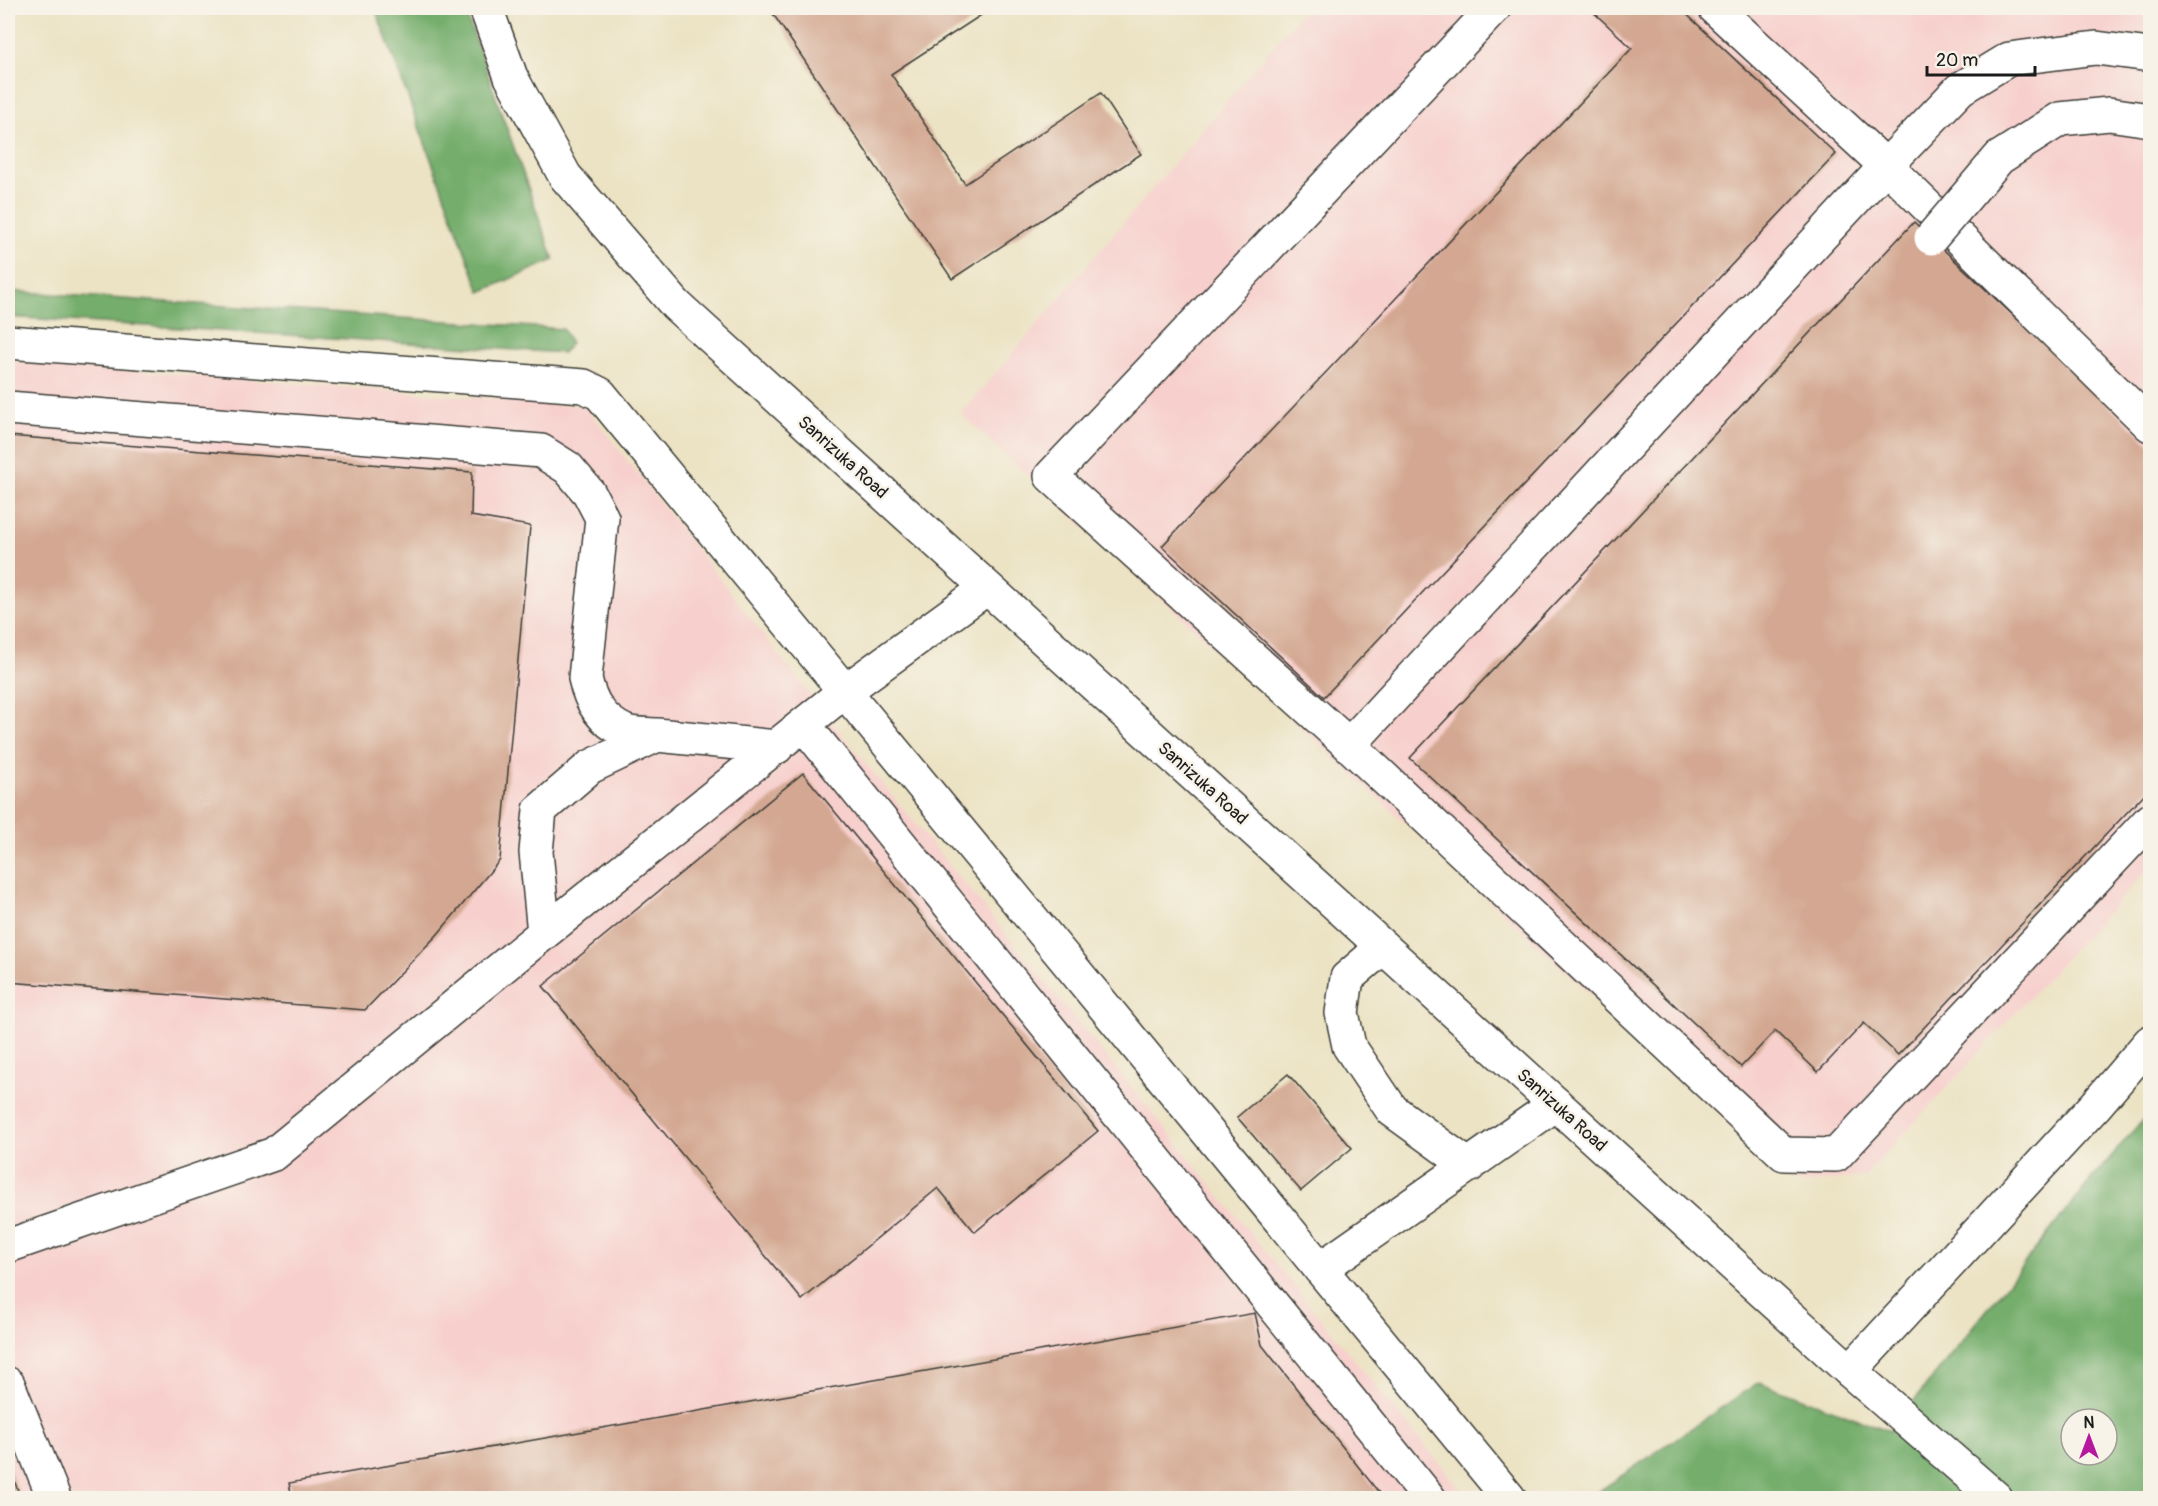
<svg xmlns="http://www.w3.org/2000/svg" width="2158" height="1506" font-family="Pangolin,sans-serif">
<rect width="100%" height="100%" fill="#f7f3e8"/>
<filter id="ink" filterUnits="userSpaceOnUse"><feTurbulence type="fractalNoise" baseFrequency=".0167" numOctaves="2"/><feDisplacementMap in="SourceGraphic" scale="12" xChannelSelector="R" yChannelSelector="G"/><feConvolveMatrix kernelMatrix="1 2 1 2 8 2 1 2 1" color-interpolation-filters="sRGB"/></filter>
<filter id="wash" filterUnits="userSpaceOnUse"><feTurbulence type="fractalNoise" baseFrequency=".008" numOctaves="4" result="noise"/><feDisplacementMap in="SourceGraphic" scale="24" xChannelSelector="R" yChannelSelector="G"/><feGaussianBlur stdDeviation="1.35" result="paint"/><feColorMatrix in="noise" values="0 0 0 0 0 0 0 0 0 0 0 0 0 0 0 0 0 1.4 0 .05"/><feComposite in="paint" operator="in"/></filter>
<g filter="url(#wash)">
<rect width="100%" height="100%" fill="#ece3c4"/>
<!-- built -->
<path fill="#f7d0cd" d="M1306 8H2150V867L1865 1176 1798 1185 961 414Z
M8 361 585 406 822 710 1468 1498H8Z"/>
<!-- forest -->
<path fill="#74ad6c" stroke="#486444" stroke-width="1.5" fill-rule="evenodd" d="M375 8H464L554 260 480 292Z
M8 291 563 329 571 343 563 353 8 317Z
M2150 1111V1498H1589L1759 1382 1890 1431 2086 1186ZM2071 1419H2107V1455H2071Z"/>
<g id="blocks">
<!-- building -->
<path fill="#d3a791" d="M769 8H992L891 74 965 184 1101 93 1141 154 952 279Z
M1589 8H1680L1836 154 1324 697 1162 546 1632 48Z
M1914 222 2150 444V788L1898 1055 1864 1023 1818 1072 1775 1031 1741 1067 1410 758Z
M8 436 472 472 471 516 530 526 500 860 437 935 365 1010 8 982Z
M803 773 1098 1131 975 1232 938 1188 802 1300 543 986Z
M1288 1074 1352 1148 1301 1191 1237 1117Z
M1255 1313 1262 1345 1380 1494 1381 1498H292L289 1483Z
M8 1465 21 1498H8Z"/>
</g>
</g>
<g filter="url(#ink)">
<use href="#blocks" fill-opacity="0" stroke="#3b3a35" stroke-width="1.5"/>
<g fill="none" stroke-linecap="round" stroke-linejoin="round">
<defs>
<path id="minor" d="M1494 8 1051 476 1349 745 1784 1154 1836 1155 2150 820
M1715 8 1886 166 2150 425
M8 342 584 386 600 394 1509 1498
M8 408 541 451 568 468 589 493 602 518 585 678C590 702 601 720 624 731 633 735 647 734 657 735
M804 725 1429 1498
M1349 745 1886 166 1960 89 2009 59 2096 48 2150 55
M544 933 536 852 540 810 590 767 657 735 777 747
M1383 947 1347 978 1342 1013 1349 1046 1392 1110 1469 1166
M8 1246 274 1154 544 933 845 691 987 588
M1320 1269 1556 1104
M1850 1371 2096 1105 2150 1042
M8 1384 54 1498"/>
<path id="major" d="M486 8 511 77 565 176 676 305 1850 1371 1996 1498"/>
</defs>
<!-- minor casing -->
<use href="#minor" stroke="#3b3a35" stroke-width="36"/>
<!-- major casing -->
<use href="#major" stroke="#3b3a35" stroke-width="36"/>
<!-- minor -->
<use href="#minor" stroke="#fff" stroke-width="33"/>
<!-- major -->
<use href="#major" stroke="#fff" stroke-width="33"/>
<defs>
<path id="minor-bridge" d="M1931 238 1999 158 2060 119 2109 114 2150 120"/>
</defs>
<!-- minor-bridge casing -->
<use href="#minor-bridge" stroke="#3b3a35" stroke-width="36" stroke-linecap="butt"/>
<!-- minor-bridge -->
<use href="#minor-bridge" stroke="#fff" stroke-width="33"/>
</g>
</g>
<g text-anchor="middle" stroke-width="5" stroke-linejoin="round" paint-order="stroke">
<!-- street labels -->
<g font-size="18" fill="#1c1c1c" stroke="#f7f3e8">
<text transform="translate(843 457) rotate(42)" y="6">Sanrizuka Road</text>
<text transform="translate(1203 783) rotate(42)" y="6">Sanrizuka Road</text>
<text transform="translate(1562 1110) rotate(42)" y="6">Sanrizuka Road</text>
</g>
</g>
<!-- margin -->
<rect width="2158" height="1506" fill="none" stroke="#f7f3e8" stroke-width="30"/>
<!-- north arrow -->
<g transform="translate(2089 1437)"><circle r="28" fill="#f7f3e8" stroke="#9f9d96" stroke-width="1.5"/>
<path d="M0-4.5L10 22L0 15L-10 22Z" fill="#b5179e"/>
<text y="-9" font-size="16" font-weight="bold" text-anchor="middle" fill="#1c1c1c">N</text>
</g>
<!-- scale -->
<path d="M1927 66v9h108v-9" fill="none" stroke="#1c1c1c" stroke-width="3"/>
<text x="1936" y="66" font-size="18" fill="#1c1c1c" stroke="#f7f3e8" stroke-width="4.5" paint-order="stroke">20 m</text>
</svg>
